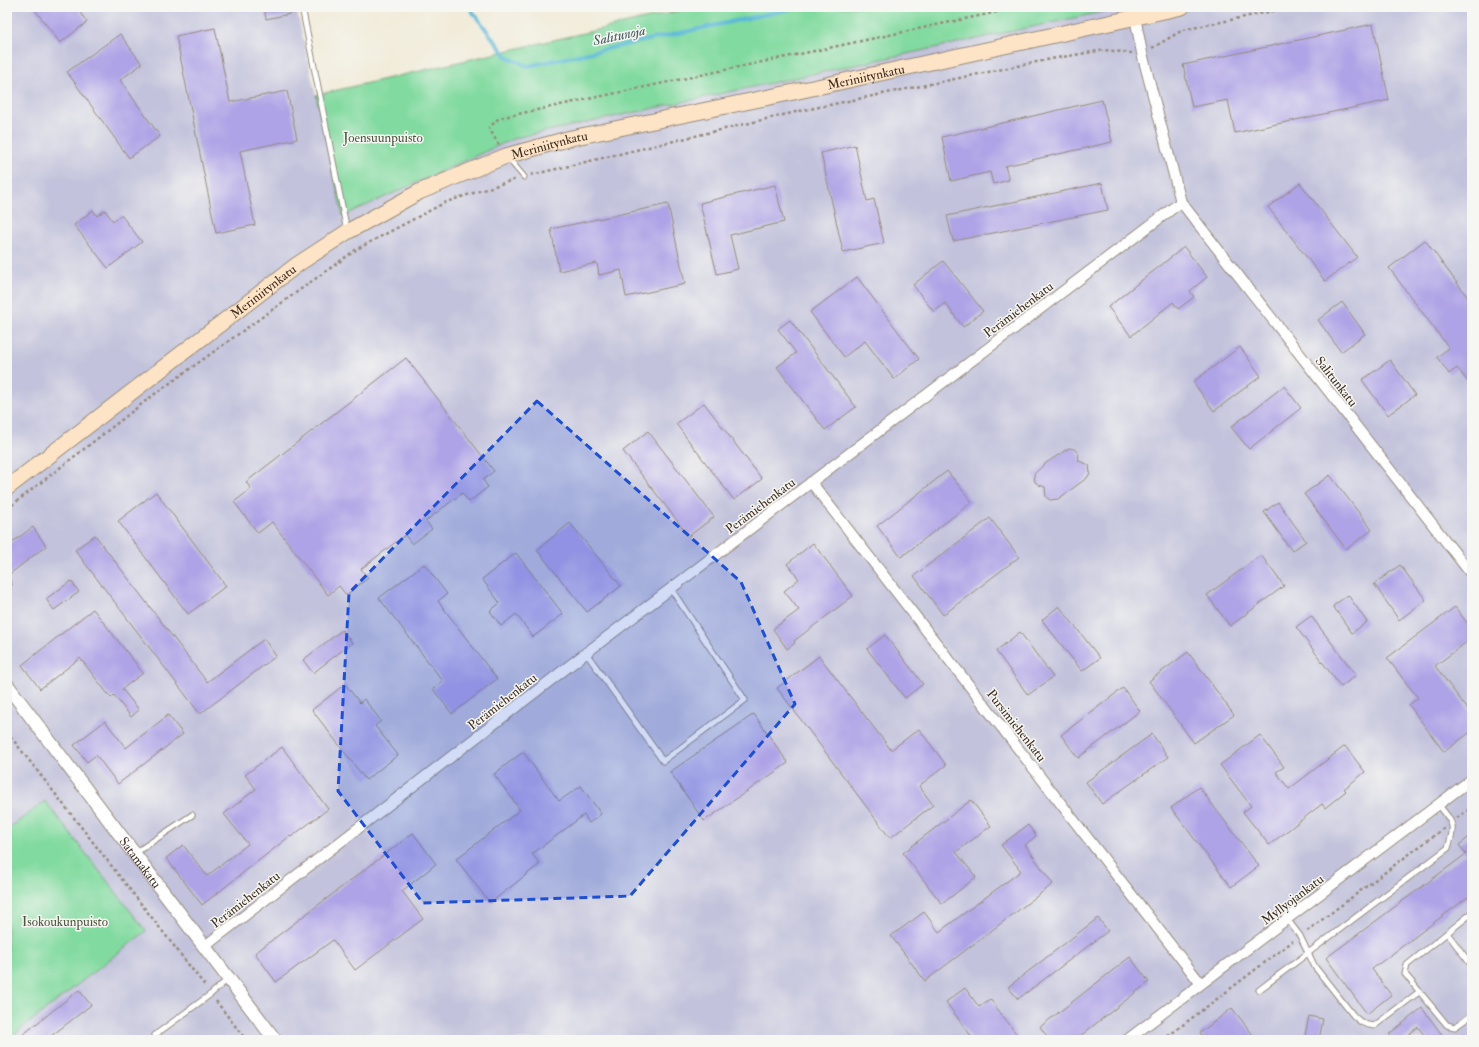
<svg xmlns="http://www.w3.org/2000/svg" width="1479" height="1047" font-family="'IM FELL Double Pica',serif">
<rect width="100%" height="100%" fill="#f6f6f2"/>
<filter id="ink" filterUnits="userSpaceOnUse"><feTurbulence type="fractalNoise" baseFrequency=".025" numOctaves="2"/><feDisplacementMap in="SourceGraphic" scale="8" xChannelSelector="R" yChannelSelector="G"/><feConvolveMatrix kernelMatrix="1 2 1 2 8 2 1 2 1" color-interpolation-filters="sRGB"/></filter>
<filter id="wash" filterUnits="userSpaceOnUse"><feTurbulence type="fractalNoise" baseFrequency=".012" numOctaves="4" result="noise"/><feDisplacementMap in="SourceGraphic" scale="16" xChannelSelector="R" yChannelSelector="G"/><feGaussianBlur stdDeviation="0.9" result="paint"/><feColorMatrix in="noise" values="0 0 0 0 0 0 0 0 0 0 0 0 0 0 0 0 0 1.4 0 .05"/><feComposite in="paint" operator="in"/></filter>
<g filter="url(#wash)">
<rect width="100%" height="100%" fill="#f1ebd8"/>
<!-- industrial -->
<path fill="#c2c2dc" d="M7 7H296L343 216 515 138 1125 7H1472V1040H7L146 931 45 802 7 830Z"/>
<!-- green -->
<path fill="#81da9f" stroke="#5e825e" d="M696 7H1125L515 138 343 216 316 95Z
M45 801 146 931 7 1040V830Z"/>
<g fill="none" stroke-linecap="round" stroke-linejoin="round">
<!-- stream -->
<path stroke="#5ab9d8" stroke-width="4" d="M469 7 507 57 528 66 799 7"/>
</g>
<g id="blocks">
<!-- building -->
<path fill="#aea3e6" d="M33 7H76L87 22 60 43Z
M264 7H298L299 12 266 19Z
M1373 24 1389 100 1235 133 1228 100 1192 107 1183 65Z
M215 28 230 102 287 91 297 139 240 151 255 225 216 233 176 36Z
M120 34 142 64 120 80 160 136 129 158 67 72Z
M1102 100 1112 142 1005 166 1009 180 993 184 990 172 951 181 942 137Z
M855 145 867 201 874 199 884 243 843 252 821 153Z
M1102 183 1108 210 953 241 947 216Z
M1300 183 1357 257 1325 281 1268 207Z
M775 185 784 222 730 235 738 269 717 274 700 203Z
M668 204 685 284 626 297 621 270 599 275 597 263 559 271 551 229Z
M93 210 97 216 105 210 113 221 121 215 142 242 108 268 74 225Z
M1425 240 1472 303V387L1457 368 1449 374 1437 357 1449 348 1389 268Z
M1184 247 1207 277 1190 291 1194 297 1178 309 1173 302 1131 336 1108 307Z
M943 261 983 311 963 327 945 303 934 312 913 285Z
M857 277 919 359 894 379 865 341 844 357 810 312Z
M1342 302 1365 334 1341 352 1318 320Z
M790 320 856 407 825 430 777 367 796 353 778 329Z
M1240 347 1261 376 1214 411 1193 382Z
M406 358 494 471 483 480 488 487 469 502 462 493 426 521 432 529 412 544 405 535 361 569 368 578 346 595 339 586 328 595 272 522 258 533 234 502 251 489 246 482Z
M1390 360 1415 395 1388 415 1362 380Z
M1284 386 1301 408 1249 449 1231 427Z
M704 403 762 479 734 500 676 424Z
M648 431 714 517 689 536 623 451Z
M1069 448 1074 449 1078 453 1079 461 1089 465 1090 473 1087 478 1058 499 1050 500 1046 497 1045 487 1039 485 1035 482 1034 474 1046 463Z
M947 471 972 502 901 557 877 526Z
M1330 475 1372 530 1346 549 1304 494Z
M156 492 226 586 188 614 118 521Z
M1278 502 1306 541 1292 551 1264 512Z
M990 518 1019 557 943 615 914 576Z
M570 523 621 586 587 612 537 550Z
M33 527 46 546 7 576V546Z
M95 535 207 682 264 639 276 656 200 714 75 550Z
M813 543 853 596 794 641 795 643 787 649 773 629 799 610 784 591 799 579 787 564Z
M516 553 563 614 533 637 516 614 501 626 490 611 500 603 482 579Z
M1261 555 1284 586 1230 626 1207 595Z
M424 564 447 594 438 601 497 679 452 714 433 689 443 681 379 598Z
M1400 565 1426 600 1399 620 1374 584Z
M71 581 79 592 54 610 46 599Z
M1348 595 1367 622 1352 633 1333 606Z
M1059 606 1100 658 1082 671 1042 620Z
M1455 607 1472 629V638L1435 666 1472 715V731L1444 752 1409 705 1418 698 1387 658Z
M93 609 143 673 122 689 139 710 131 717 114 695 111 698 80 658 40 689 22 665Z
M1311 616 1356 675 1341 687 1296 627Z
M342 630 352 643 313 673 303 660Z
M1020 632 1053 677 1028 695 996 651Z
M885 635 923 684 905 698 867 649Z
M1188 652 1234 715 1194 743 1149 681Z
M819 656 891 750 919 729 946 765 919 786 933 805 890 838 777 688Z
M345 684 360 703 364 699 381 721 375 726 398 755 366 780 312 710Z
M1123 688 1140 711 1078 758 1061 735Z
M754 714 788 763 704 821 670 772Z
M168 715 183 734 118 784 96 755 87 762 74 745 105 721 126 748Z
M1152 734 1168 757 1102 804 1086 782Z
M1260 735 1284 767 1276 772 1289 789 1345 746 1365 772 1344 789 1346 791 1325 808 1322 804 1269 845 1243 812 1251 806 1220 765Z
M282 747 328 809 291 837 290 836 202 905 166 858 183 845 207 876 248 844 224 814 256 789 245 775Z
M523 752 559 801 581 786 601 814 589 823 584 815 532 854 540 864 490 903 456 859 520 810 494 774Z
M1199 787 1259 866 1231 887 1171 808Z
M971 800 991 826 956 852 976 877 942 904 903 853Z
M1028 825 1036 836 1025 845 1053 884 925 981 891 936 924 912 939 932 1021 871 1001 845Z
M413 833 436 864 402 891 423 919 355 970 333 940 276 982 255 953Z
M1472 835V894L1372 969 1391 995 1367 1014 1326 958 1466 854 1459 845Z
M1098 918 1108 931 1018 999 1008 987Z
M1130 957 1149 982 1075 1040H1050L1040 1027Z
M965 988 979 1007 990 999 1021 1040H974L946 1002Z
M79 990 91 1005 46 1040H16Z
M1232 1008 1257 1040H1205L1200 1033Z
M1422 1008 1446 1040H1428L1418 1027 1402 1040H1394L1389 1034Z
M1309 1016 1323 1019 1319 1040H1304Z"/>
</g>
</g>
<g filter="url(#ink)">
<use href="#blocks" fill-opacity="0" stroke="#968a7b" stroke-width="1"/>
<g fill="none" stroke-linecap="round" stroke-linejoin="round">
<defs>
<path id="service" d="M302 7 347 231
M508 158 524 177
M7 586 9 584
M586 653 663 761 745 700 671 589
M135 853 192 815
M1472 913 1407 965 1405 974 1447 1025 1455 1027 1472 1015
M1287 919 1300 936 1315 967 1353 1015C1360 1022 1364 1025 1374 1026L1419 992
M1447 933 1472 966
M1259 990 1448 848C1456 824 1453 823 1438 804
M155 1035 211 994 228 979"/>
<path id="minor" d="M1181 202 1472 575
M811 482 1201 984
M205 946 586 653 1181 202 1142 53 1135 17
M1127 1040 1472 779"/>
<g id="tertiary">
<path id="s1" d="M7 685 275 1040"/>
</g>
<g id="secondary">
<path id="s2" d="M7 488 298 264 347 232 419 192 506 156 571 138 794 92 1182 7"/>
</g>
</defs>
<!-- service casing -->
<use href="#service" stroke="#968a7b" stroke-width="7"/>
<!-- minor casing -->
<use href="#minor" stroke="#968a7b" stroke-width="12"/>
<!-- tertiary casing -->
<use href="#tertiary" stroke="#968a7b" stroke-width="15"/>
<!-- secondary casing -->
<use href="#secondary" stroke="#968a7b" stroke-width="17"/>
<!-- path -->
<path stroke="#968a7b" stroke-width="2.5" stroke-dasharray="3 3" stroke-linecap="butt" d="M1152 48 1183 30 1292 7
M499 145 489 128 499 118 1021 7
M531 175 800 111 1056 58 1104 50 1132 53
M7 509 152 396 357 249 446 202 516 179
M7 732 206 987
M1457 818 1472 807
M1307 931 1444 828
M216 1001 246 1040
M1163 1040 1293 941"/>
<!-- service -->
<use href="#service" stroke="#fff" stroke-width="5"/>
<!-- minor -->
<use href="#minor" stroke="#fff" stroke-width="10"/>
<!-- tertiary -->
<use href="#tertiary" stroke="#fff" stroke-width="13"/>
<!-- secondary -->
<use href="#secondary" stroke="#fee4c6" stroke-width="15"/>
</g>
</g>
<!-- marked area -->
<path fill="#1d4ed8" fill-opacity="0.2" stroke="#1d4ed8" stroke-width="3" stroke-dasharray="8 5" stroke-linejoin="round" d="M537 401 741 582 795 704 630 896 423 903 338 791 349 593Z"/>
<g text-anchor="middle" stroke-width="3" stroke-linejoin="round" paint-order="stroke">
<!-- street labels -->
<g font-size="13" fill="#3b2a1e" stroke="#f6f6f2">
<text dy="5" stroke="none"><textPath href="#s2" startOffset="971">Meriniitynkatu</textPath></text>
<text dy="5" stroke="none"><textPath href="#s2" startOffset="647">Meriniitynkatu</textPath></text>
<text dy="5" stroke="none"><textPath href="#s2" startOffset="323">Meriniitynkatu</textPath></text>
<text transform="translate(1018 309) rotate(-37)" y="5">Perämiehenkatu</text>
<text transform="translate(1337 381) rotate(52)" y="5">Salitunkatu</text>
<text transform="translate(760 505) rotate(-37)" y="5">Perämiehenkatu</text>
<text transform="translate(502 701) rotate(-38)" y="5">Perämiehenkatu</text>
<text transform="translate(1017 725) rotate(52)" y="5">Pursimiehenkatu</text>
<text dy="5" stroke="none"><textPath href="#s1" startOffset="222">Satamakatu</textPath></text>
<text transform="translate(245 899) rotate(-38)" y="5">Perämiehenkatu</text>
<text transform="translate(1292 899) rotate(-37)" y="5">Myllyojankatu</text>
</g>
<!-- park labels -->
<g font-size="13" fill="#4c563e" stroke="#f6f6f2">
<text x="383" y="142">Joensuunpuisto</text>
<text x="65" y="926">Isokoukunpuisto</text>
</g>
<!-- water labels -->
<g font-size="14" font-style="italic" fill="#465c5f" stroke="#f6f6f2">
<text transform="translate(619 35) rotate(-12)" y="5">Salitunoja</text>
</g>
</g>
<!-- margin -->
<rect width="1479" height="1047" fill="none" stroke="#f6f6f2" stroke-width="24"/>
</svg>
